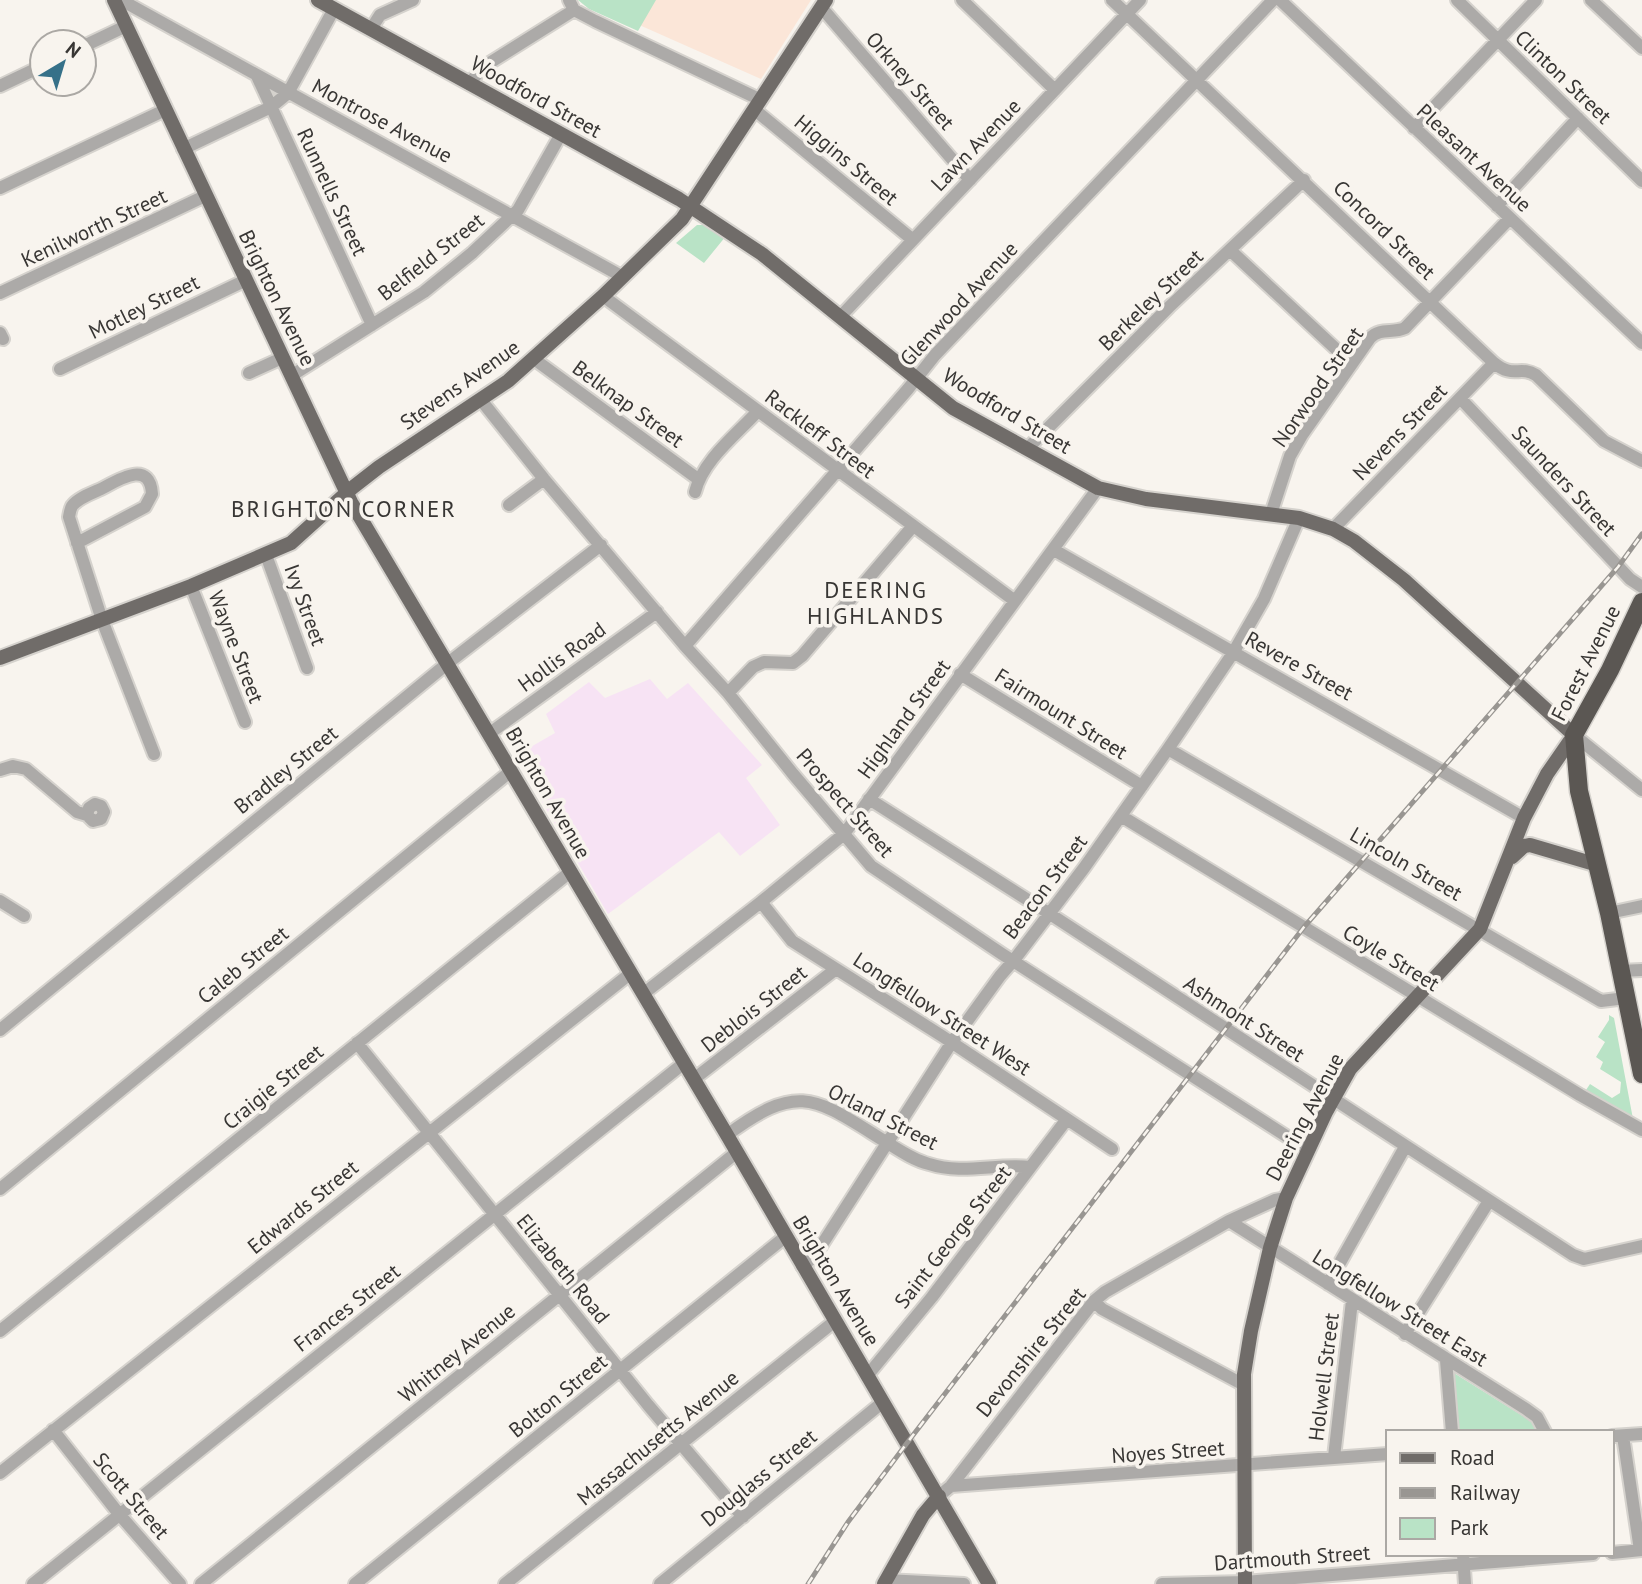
<svg xmlns="http://www.w3.org/2000/svg" width="1642" height="1584" font-family="'PT Sans',sans-serif">
<rect width="100%" height="100%" fill="#f8f4ee"/>
<!-- education -->
<path fill="#fbe6d8" d="M583 0H811L761 79Z"/>
<!-- medical -->
<path fill="#f7e3f4" d="M650 679 667 699 688 683 762 765 746 778 780 825 740 856 719 832 608 914 515 756 555 733 546 714 589 682 605 698Z"/>
<!-- green -->
<path fill="#b9e3c6" d="M578 0H656L638 31 589 9Z
M697 225H706L726 236 704 263 676 243Z
M1609 1015 1614 1018 1633 1119 1586 1090 1590 1084 1612 1098 1620 1093 1621 1082 1600 1069 1603 1062 1596 1057 1605 1042 1598 1037 1609 1020Z
M1454 1373 1531 1421 1541 1432H1456Z"/>
<g fill="none" stroke-linecap="round" stroke-linejoin="round">
<defs>
<path id="minor" d="M121 0 623 277
M569 0 574 10 595 21 761 100
M962 0 1055 90
M1112 0 1494 363C1514 379 1519 365 1536 375L1604 441 1642 461
M1280 0 1642 343
M1457 0 1642 181
M1591 0 1642 48
M821 7 970 180
M371 29 380 15 413 0
M84 46 126 26
M257 76 372 325
M469 84 483 67 574 10
M0 86 42 66
M755 110 913 240
M1414 128 1536 0
M183 149 271 107 288 93 334 9
M0 188 165 110
M1497 206 1578 118
M1230 250 1352 364
M0 293 205 196
M603 296 1015 601
M840 317 1140 0
M0 333 3 339
M534 359 698 479
M60 369 244 281
M249 373 282 358
M291 376 424 292 472 253 518 210 561 134
M1460 398 1630 579 1642 587
M481 400 544 479 685 646 728 693 793 774 871 866 1002 954 1308 1150
M1027 449 1169 307 1304 180
M695 492C703 460 736 435 758 411
M509 505 544 479
M1271 514 1290 456 1302 435 1370 338C1381 327 1392 334 1405 328L1510 218
M1333 529 1494 363
M77 543 145 507 152 494C150 459 118 480 101 489 92 493 78 498 72 506 70 510 70 512 69 517L102 620 154 754
M1054 550 1524 818
M266 555 307 668
M191 586 245 722
M685 646 908 389 935 355 1273 0
M960 674 1142 786
M728 693 753 667 764 662 793 663 802 656 913 526
M490 733 657 612
M1574 735 1642 790
M1168 749 1601 1001 1626 998
M0 770 13 766 26 769 77 812 87 815 93 821 101 819 104 812 101 806 95 804 89 808 87 815
M869 799 1050 914 1573 1255 1584 1259 1642 1246
M1121 816 1580 1095 1642 1130
M0 901 24 916
M761 902 792 941 942 1036 1112 1149
M1609 913 1642 906
M1620 971 1642 970
M643 994 761 902 844 834 1098 488
M0 1030 448 663 601 545
M357 1043 648 1405 743 1517
M694 1079 836 969
M727 1135C800 1081 815 1098 886 1142 899 1150 913 1160 929 1164 963 1175 996 1163 1030 1167
M0 1189 511 771
M1229 1221 1526 1409 1537 1417 1545 1432
M802 1266 814 1257 952 1042 1000 976 1014 960 1084 868 1168 749 1233 653 1264 599 1299 518
M1328 1284 1405 1147
M1094 1301 1102 1309 1244 1385
M0 1331 570 872
M1405 1334 1489 1201
M1446 1360 1452 1432
M867 1376 932 1297 1067 1119
M53 1430 119 1514 180 1584
M1612 1436 1642 1434
M1623 1436 1640 1550
M1334 1457 1352 1301
M0 1473 631 973
M951 1486 1388 1454
M939 1496 951 1486 1094 1301 1105 1292 1229 1221 1275 1200 1286 1198
M1612 1553 1642 1550
M1463 1554 1465 1584
M886 1580 964 1584
M33 1584 684 1063
M201 1584 737 1152
M355 1584 785 1237
M505 1584 835 1321
M660 1584 883 1402
M1162 1584 1245 1582 1593 1554"/>
<path id="major" d="M114 0 351 502 727 1135 989 1584
M318 0 679 199 762 254 953 408 1098 488 1146 499 1299 518 1333 529 1354 541 1404 580 1574 735 1547 774 1524 818 1480 929 1350 1069 1326 1112 1286 1198 1270 1248 1251 1331 1244 1374 1245 1584
M0 658 191 586 291 543 352 488 379 467 508 381 603 296 682 219 826 0
M1512 857 1524 846 1530 845 1598 865
M884 1584 923 1515 939 1496"/>
<path id="highway" d="M1642 602 1610 670 1574 735 1579 791 1609 913 1642 1074"/>
</defs>
<!-- minor casing -->
<use href="#minor" stroke="#d5d2cd" stroke-width="16"/>
<!-- major casing -->
<use href="#major" stroke="#d5d2cd" stroke-width="18"/>
<!-- highway casing -->
<use href="#highway" stroke="#d5d2cd" stroke-width="21"/>
<!-- minor -->
<use href="#minor" stroke="#acaaa8" stroke-width="12"/>
<!-- major -->
<use href="#major" stroke="#706c69" stroke-width="14"/>
<!-- highway -->
<use href="#highway" stroke="#5b5753" stroke-width="18"/>
<defs>
<path id="rail" d="M808 1584 848 1522 907 1443 1304 927 1618 567 1642 534"/>
</defs>
<!-- rail casing -->
<use href="#rail" stroke="#999692" stroke-width="5"/>
<!-- rail -->
<use href="#rail" stroke="#f8f4ee" stroke-width="2.5" stroke-dasharray="8" stroke-linecap="butt"/>
</g>
<g text-anchor="middle" stroke-width="7" stroke-linejoin="round" paint-order="stroke">
<!-- street labels -->
<g font-size="21" fill="#383634" stroke="#f8f4ee">
<text transform="translate(1563 77) rotate(44)" y="7">Clinton Street</text>
<text transform="translate(910 81) rotate(49)" y="7">Orkney Street</text>
<text transform="translate(536 97) rotate(29)" y="7">Woodford Street</text>
<text transform="translate(382 121) rotate(28)" y="7">Montrose Avenue</text>
<text transform="translate(976 145) rotate(-46)" y="7">Lawn Avenue</text>
<text transform="translate(1474 158) rotate(43)" y="7">Pleasant Avenue</text>
<text transform="translate(846 160) rotate(40)" y="7">Higgins Street</text>
<text transform="translate(332 192) rotate(65)" y="7">Runnells Street</text>
<text transform="translate(94 228) rotate(-25)" y="7">Kenilworth Street</text>
<text transform="translate(1384 230) rotate(44)" y="7">Concord Street</text>
<text transform="translate(431 257) rotate(-38)" y="7">Belfield Street</text>
<text transform="translate(277 298) rotate(64)" y="7">Brighton Avenue</text>
<text transform="translate(1151 300) rotate(-44)" y="7">Berkeley Street</text>
<text transform="translate(959 304) rotate(-47)" y="7">Glenwood Avenue</text>
<text transform="translate(144 307) rotate(-26)" y="7">Motley Street</text>
<text transform="translate(460 385) rotate(-35)" y="7">Stevens Avenue</text>
<text transform="translate(1318 387) rotate(-55)" y="7">Norwood Street</text>
<text transform="translate(628 404) rotate(36)" y="7">Belknap Street</text>
<text transform="translate(1007 411) rotate(31)" y="7">Woodford Street</text>
<text transform="translate(1400 432) rotate(-46)" y="7">Nevens Street</text>
<text transform="translate(820 434) rotate(37)" y="7">Rackleff Street</text>
<text transform="translate(1564 481) rotate(47)" y="7">Saunders Street</text>
<text transform="translate(305 605) rotate(70)" y="7">Ivy Street</text>
<text transform="translate(236 647) rotate(69)" y="7">Wayne Street</text>
<text transform="translate(562 657) rotate(-36)" y="7">Hollis Road</text>
<text transform="translate(1586 663) rotate(-63)" y="7">Forest Avenue</text>
<text transform="translate(1299 666) rotate(29)" y="7">Revere Street</text>
<text transform="translate(1061 714) rotate(32)" y="7">Fairmount Street</text>
<text transform="translate(904 719) rotate(-54)" y="7">Highland Street</text>
<text transform="translate(286 770) rotate(-39)" y="7">Bradley Street</text>
<text transform="translate(548 793) rotate(60)" y="7">Brighton Avenue</text>
<text transform="translate(845 803) rotate(49)" y="7">Prospect Street</text>
<text transform="translate(1406 864) rotate(30)" y="7">Lincoln Street</text>
<text transform="translate(1045 887) rotate(-53)" y="7">Beacon Street</text>
<text transform="translate(1391 958) rotate(31)" y="7">Coyle Street</text>
<text transform="translate(243 965) rotate(-39)" y="7">Caleb Street</text>
<text transform="translate(754 1009) rotate(-38)" y="7">Deblois Street</text>
<text transform="translate(942 1014) rotate(33)" y="7">Longfellow Street West</text>
<text transform="translate(1244 1019) rotate(33)" y="7">Ashmont Street</text>
<text transform="translate(273 1087) rotate(-39)" y="7">Craigie Street</text>
<text transform="translate(883 1117) rotate(27)" y="7">Orland Street</text>
<text transform="translate(1305 1117) rotate(-62)" y="7">Deering Avenue</text>
<text transform="translate(303 1207) rotate(-39)" y="7">Edwards Street</text>
<text transform="translate(953 1237) rotate(-52)" y="7">Saint George Street</text>
<text transform="translate(563 1269) rotate(51)" y="7">Elizabeth Road</text>
<text transform="translate(836 1281) rotate(59)" y="7">Brighton Avenue</text>
<text transform="translate(347 1308) rotate(-38)" y="7">Frances Street</text>
<text transform="translate(1400 1308) rotate(32)" y="7">Longfellow Street East</text>
<text transform="translate(1031 1352) rotate(-51)" y="7">Devonshire Street</text>
<text transform="translate(457 1353) rotate(-39)" y="7">Whitney Avenue</text>
<text transform="translate(1324 1377) rotate(-83)" y="7">Holwell Street</text>
<text transform="translate(558 1396) rotate(-39)" y="7">Bolton Street</text>
<text transform="translate(658 1438) rotate(-39)" y="7">Massachusetts Avenue</text>
<text transform="translate(1168 1452) rotate(-4)" y="7">Noyes Street</text>
<text transform="translate(759 1478) rotate(-39)" y="7">Douglass Street</text>
<text transform="translate(131 1496) rotate(50)" y="7">Scott Street</text>
<text transform="translate(1292 1558) rotate(-4)" y="7">Dartmouth Street</text>
</g>
<!-- neighbourhood labels -->
<g font-size="23" letter-spacing="2" fill="#383634" stroke="#f8f4ee">
<text x="344" y="517">BRIGHTON CORNER</text>
<text x="876" y="598">DEERING<tspan x="876" dy="26">HIGHLANDS</tspan></text>
</g>
</g>
<!-- legend -->
<rect x="1386" y="1430" width="228" height="126" fill="#f8f4ee" stroke="#aba8a4" stroke-width="2"/>
<rect x="1400" y="1453" width="35" height="10" fill="#706c69" stroke="#aba8a4" stroke-width="2"/>
<text x="1450" y="1465" font-size="21" fill="#383634">Road</text>
<rect x="1400" y="1488" width="35" height="10" fill="#999692" stroke="#aba8a4" stroke-width="2"/>
<text x="1450" y="1500" font-size="21" fill="#383634">Railway</text>
<rect x="1400" y="1518" width="35" height="21" fill="#b9e3c6" stroke="#aba8a4" stroke-width="2"/>
<text x="1450" y="1535" font-size="21" fill="#383634">Park</text>
<!-- north arrow -->
<g transform="translate(63 63) rotate(38)"><circle r="33" fill="#f8f4ee" stroke="#aba8a4" stroke-width="2"/>
<path d="M0-5L12 26L0 18L-12 26Z" fill="#367189"/>
<text y="-10" font-size="19" font-weight="bold" text-anchor="middle" fill="#383634">N</text>
</g>
</svg>
